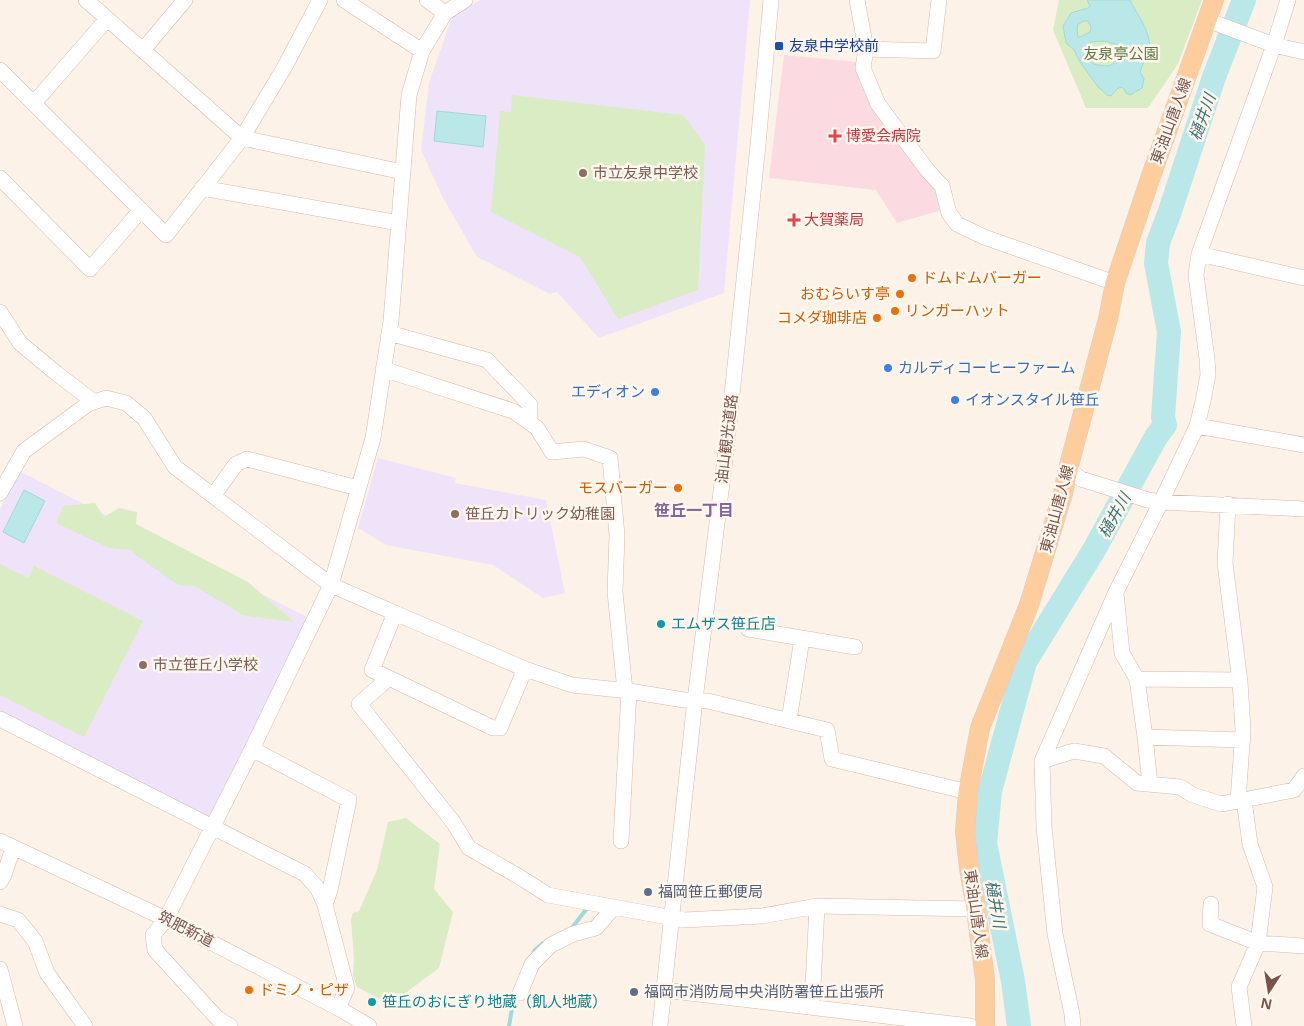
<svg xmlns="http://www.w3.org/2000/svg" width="1304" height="1026" font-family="'Open Sans','Noto Sans JP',sans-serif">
<rect width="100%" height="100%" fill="#fdf2e7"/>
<!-- education -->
<path fill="#efe3fa" d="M480 0H750L724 293 599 338 557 292 550 294 477 257 442 196 421 150 429 83 452 17Z
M378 458 456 478 455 483 546 500 565 593 543 598 493 565 386 545 358 528Z
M19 471 309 618 209 819 0 713V509Z"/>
<!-- medical -->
<path fill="#fbdae2" d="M784 55 857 62 866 93 934 190 942 210 897 223 876 190 769 178Z"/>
<!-- green -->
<path fill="#daecc4" d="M1059 0H1202L1178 64 1148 108H1086L1053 30Z
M512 95 683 115 705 144 698 290 618 319 580 257 491 212 500 111 511 112Z
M95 503 104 517 119 508 137 512 136 524 248 582 294 622 241 615 235 610 194 586 178 585 134 554 132 550 109 548 56 523 63 506Z
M0 564 28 578 34 566 143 621 84 737 0 695Z
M406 818 440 844 434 889 453 912 439 968 408 991 398 1009 357 987 353 976 354 959 351 919 353 913 359 911 377 870 388 822Z"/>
<!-- water -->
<path fill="#bae7e8" stroke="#a0d9da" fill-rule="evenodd" d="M1087 0H1130C1136 13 1153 35 1149 50 1147 58 1142 64 1140 72L1144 79 1142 88 1130 95 1126 93 1124 89 1121 87 1117 89 1111 96 1107 95 1098 87 1080 62 1074 50 1066 43 1063 26 1071 13 1088 8 1090 6ZM1084 21H1088L1091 27 1090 32 1080 37H1078L1077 30 1078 24ZM1104 41 1119 45 1121 49C1115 67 1110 68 1094 64 1090 59 1087 50 1088 44L1091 42Z
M437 111 486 116 483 147 434 141Z
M24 490 45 501 24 543 3 532Z"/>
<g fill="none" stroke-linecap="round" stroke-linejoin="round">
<!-- stream -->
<path stroke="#a0d9da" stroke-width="4" d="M571 929 588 907
M533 954 534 951 543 943
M509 1026 512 1009 516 996"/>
<!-- river -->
<path stroke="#bae7e8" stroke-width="24" d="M1019 1026 1013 981 985 843 990 791 1025 662 1094 550 1156 437 1165 425 1163 417 1169 332 1156 263 1158 243 1169 214 1214 77 1244 0"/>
<defs>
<path id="minor" d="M86 0 242 138 403 172
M344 0 422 51
M427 0 445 13 465 0
M857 0 866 49 863 68 878 104 928 171 942 186 949 213 957 224 984 237 1115 283
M1288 0 1274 45 1199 254 1304 278
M1207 20 1274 45 1304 52
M866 49 933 51 939 0
M143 50 185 0
M0 70 166 235 242 138 284 68 320 0
M34 103 107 19
M0 178 90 269 141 210
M202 188 399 223
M0 312 20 343 56 373 94 402
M389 333 487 360 530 405 529 422
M383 369 513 411 537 428 552 452 584 449 610 458 617 535 615 592 625 691
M1197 426 1203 401 1208 375 1207 359 1196 275 1199 254
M1068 469 1081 479 1148 500 1161 502 1304 509
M0 493 24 451 88 404 106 398 126 403 144 418 175 467 331 585 395 613 372 670 389 678 359 704 453 822 469 848 518 876 548 895 684 920 762 916 817 906 976 909
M213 496 236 464 247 459 358 488
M1228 504 1225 563 1240 682 1243 730 1238 801 1294 790 1304 776
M1116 593 1122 653 1137 679 1145 737 1150 784
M395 613 525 669 572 685 629 691 684 700 708 701 827 730 832 759 968 792
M748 629 855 647
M389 678 493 728H500L525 669
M1137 679 1240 680
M0 719 305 874 318 889 325 905 347 988 338 1008
M789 720 802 639
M1145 737 1243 740
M252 749 349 800 330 890 325 905
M1042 761 1074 751 1104 756 1137 783 1180 787 1193 795 1221 804 1238 801
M0 841 166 919 338 1008 369 1026
M621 841 629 691
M0 882 4 875 13 848
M1211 904 1210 924 1258 943 1304 946
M0 914 18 920 35 941 47 973 85 1026
M0 969 15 1026
M664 990 970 1026
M520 993 532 964 551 945 573 934 596 928 613 908
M812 1007 817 906
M230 1026 217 1018 155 950 153 935 166 919 252 749 331 585 373 438 391 321 409 95 422 51 445 13
M660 1026 695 700 727 443 758 145 771 0
M1073 1026 1072 1014 1055 934 1044 827 1042 761 1116 592 1161 502 1197 426 1304 445
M1244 1026 1239 987 1258 943 1265 887 1250 844 1244 800"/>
<path id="major" d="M985 1026V980L976 909 969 868 965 832 968 792 980 728 1029 605 1063 493 1068 469 1108 319 1115 283 1151 176 1214 0"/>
</defs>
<!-- minor casing -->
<use href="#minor" stroke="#d2baaf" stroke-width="16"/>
<!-- major casing -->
<use href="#major" stroke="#d9cfcc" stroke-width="20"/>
<!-- minor -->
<use href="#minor" stroke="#fff" stroke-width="15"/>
<!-- major -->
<use href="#major" stroke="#fdcd9e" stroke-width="19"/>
</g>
<!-- markers -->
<rect fill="#1a4fb4" stroke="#fff6ee" stroke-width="2" x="774" y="41" width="10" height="10" rx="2.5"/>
<g fill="#e0444e" stroke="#fff6ee" stroke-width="2">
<path d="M832.5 128.5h5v5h5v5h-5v5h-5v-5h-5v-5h5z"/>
<path d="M791.5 212.5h5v5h5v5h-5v5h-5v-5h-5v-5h5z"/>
</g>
<g fill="#8d6e63" stroke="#fff6ee" stroke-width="2">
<circle cx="583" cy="173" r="5"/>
<circle cx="455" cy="514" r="5"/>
<circle cx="143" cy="665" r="5"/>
</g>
<g fill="#e8710a" stroke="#fff6ee" stroke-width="2">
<circle cx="912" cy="278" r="5"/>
<circle cx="900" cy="294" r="5"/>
<circle cx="895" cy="311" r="5"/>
<circle cx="877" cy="318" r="5"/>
<circle cx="678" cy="488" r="5"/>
<circle cx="249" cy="990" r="5"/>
</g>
<g fill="#3f7fe0" stroke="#fff6ee" stroke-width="2">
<circle cx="888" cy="368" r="5"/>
<circle cx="655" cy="392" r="5"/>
<circle cx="955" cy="400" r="5"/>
</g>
<g fill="#0f9aa8" stroke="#fff6ee" stroke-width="2">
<circle cx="661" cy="624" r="5"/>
<circle cx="372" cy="1002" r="5"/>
</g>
<g fill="#5c6f8a" stroke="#fff6ee" stroke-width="2">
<circle cx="648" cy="892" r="5"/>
<circle cx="634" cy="992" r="5"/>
</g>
<g text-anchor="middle" stroke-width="5" stroke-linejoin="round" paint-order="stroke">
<!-- transit labels -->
<g font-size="15" fill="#164399" stroke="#fff6ee" text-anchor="start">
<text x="789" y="51">友泉中学校前</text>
</g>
<!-- park labels -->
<g font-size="15" fill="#58793f" stroke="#fff6ee">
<text x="1121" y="59">友泉亭公園</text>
</g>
<!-- street labels -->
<g font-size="15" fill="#78544a" stroke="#fff6ee">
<text transform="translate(1171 121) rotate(-70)" y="5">東油山唐人線</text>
<text transform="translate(727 439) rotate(-83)" y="5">油山観光道路</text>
<text transform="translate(1057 509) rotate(-75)" y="5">東油山唐人線</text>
<text transform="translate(976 914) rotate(82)" y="5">東油山唐人線</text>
<text transform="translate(186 929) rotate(27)" y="5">筑肥新道</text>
</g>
<!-- health labels -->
<g font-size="15" fill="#be3a42" stroke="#fff6ee" text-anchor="start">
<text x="846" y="141">博愛会病院</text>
<text x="804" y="225">大賀薬局</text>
</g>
<!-- education labels -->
<g font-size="15" fill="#785e54" stroke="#fff6ee" text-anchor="start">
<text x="593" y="178">市立友泉中学校</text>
<text x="465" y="519">笹丘カトリック幼稚園</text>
<text x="153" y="670">市立笹丘小学校</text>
</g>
<!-- food labels -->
<g font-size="15" fill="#c56008" stroke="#fff6ee" text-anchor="start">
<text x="922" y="283">ドムドムバーガー</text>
<text x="890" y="299" text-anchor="end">おむらいす亭</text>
<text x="905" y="316">リンガーハット</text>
<text x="867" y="323" text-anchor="end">コメダ珈琲店</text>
<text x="668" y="493" text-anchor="end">モスバーガー</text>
<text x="259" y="995">ドミノ・ピザ</text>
</g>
<!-- shop labels -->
<g font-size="15" fill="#366cbe" stroke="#fff6ee" text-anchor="start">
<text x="898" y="373">カルディコーヒーファーム</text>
<text x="645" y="397" text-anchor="end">エディオン</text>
<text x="965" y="405">イオンスタイル笹丘</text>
</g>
<!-- culture labels -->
<g font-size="15" fill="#0d838f" stroke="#fff6ee" text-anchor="start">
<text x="671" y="629">エムザス笹丘店</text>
<text x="382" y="1007">笹丘のおにぎり地蔵（飢人地蔵）</text>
</g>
<!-- service labels -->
<g font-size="15" fill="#4e5e75" stroke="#fff6ee" text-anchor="start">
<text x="658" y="897">福岡笹丘郵便局</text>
<text x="644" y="997">福岡市消防局中央消防署笹丘出張所</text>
</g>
<!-- water labels -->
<g font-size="16" font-style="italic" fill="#3a7476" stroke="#fff6ee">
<text transform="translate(1202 117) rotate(-70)" y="6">樋井川</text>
<text transform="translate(1114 515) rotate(-61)" y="6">樋井川</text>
<text transform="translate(996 904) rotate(80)" y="6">樋井川</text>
</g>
<!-- neighbourhood labels -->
<g font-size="16" font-weight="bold" fill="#82669b" stroke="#fff6ee">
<text x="694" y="516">笹丘一丁目</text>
</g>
</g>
<!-- north arrow -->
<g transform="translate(1269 991) rotate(192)" stroke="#fff6ee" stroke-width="4" paint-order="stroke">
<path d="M0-4L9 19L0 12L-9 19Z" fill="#78544a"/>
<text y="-8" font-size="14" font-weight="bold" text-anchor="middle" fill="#78544a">N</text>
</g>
</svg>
